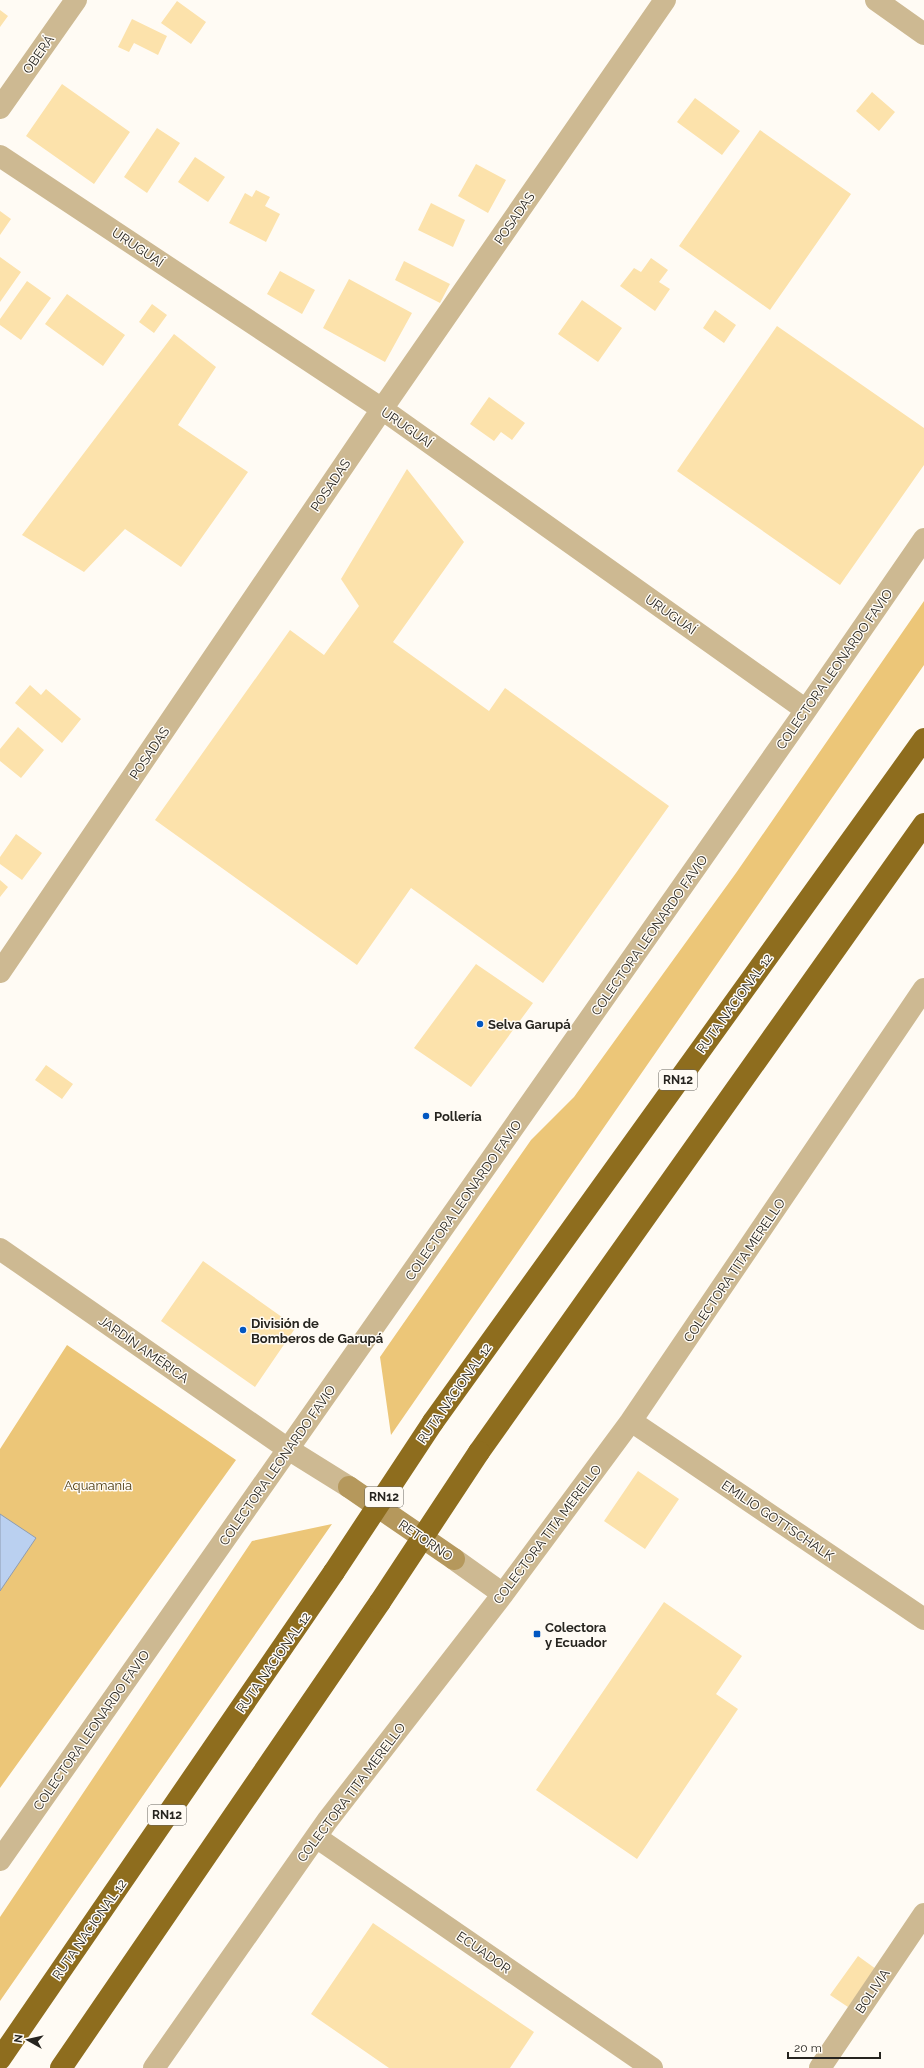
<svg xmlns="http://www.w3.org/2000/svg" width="924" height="2068" font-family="Raleway,sans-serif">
<rect width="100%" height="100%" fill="#fffbf4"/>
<!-- green -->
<path fill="#ecc678" d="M924 601V665L391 1435 380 1357 531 1140 574 1097 736 873Z
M67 1345 236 1460 0 1788V1449Z
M332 1524 0 2001V1917L252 1541Z"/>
<!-- water -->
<path fill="#bad0f0" stroke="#8e9cb1" d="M0 1514 36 1538 0 1591Z"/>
<!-- building -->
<path fill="#fce2ab" d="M177 1 206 22 191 44 161 23Z
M0 10 8 16 0 27Z
M132 19 167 36 158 55 134 43 129 52 118 47Z
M62 84 130 132 94 184 26 136Z
M872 92 895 112 879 131 856 111Z
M695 98 740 131 722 155 677 122Z
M157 128 180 143 147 193 124 177Z
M760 130 851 194 770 310 679 246Z
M195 157 225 177 208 202 178 182Z
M476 164 506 180 488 213 458 196Z
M256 190 270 197 265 206 280 214 266 242 229 223 245 193 252 197Z
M431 203 465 220 453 247 418 230Z
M0 211 11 219 0 235Z
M0 257 21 272 0 302Z
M651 258 668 270 659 282 670 289 655 311 620 286 634 268 641 272Z
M404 261 450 284 440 303 395 280Z
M280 271 315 290 302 314 267 294Z
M349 279 412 313 385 362 323 328Z
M27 281 51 298 21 340 0 325V319Z
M67 294 125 335 103 366 45 324Z
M582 300 622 328 598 362 558 334Z
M152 304 167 315 154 333 139 322Z
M715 310 736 325 724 343 703 328Z
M777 326 924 428V465L840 585 677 471Z
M174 334 216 367 178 425 248 472 181 567 125 529 84 572 22 535Z
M489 397 525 423 512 440 501 432 494 441 470 424Z
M407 469 464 542 393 642 489 711 505 688 669 806 543 983 411 888 357 965 155 820 290 630 324 655 359 606 341 579Z
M30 685 41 695 46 689 81 719 62 743 15 703Z
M18 727 44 750 21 778 0 761V749Z
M16 834 42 853 22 880 0 864V857Z
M0 880 8 887 0 897Z
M476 964 533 1003 471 1087 414 1048Z
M46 1065 73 1084 62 1099 35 1080Z
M203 1261 296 1327 255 1387 161 1321Z
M638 1471 679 1499 645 1549 604 1521Z
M664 1602 742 1656 716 1694 738 1709 637 1859 536 1790Z
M373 1923 534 2032 510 2068H389L311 2014Z
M858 1956 876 1969 848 2007 830 1995Z"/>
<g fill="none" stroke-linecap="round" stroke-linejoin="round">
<!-- street -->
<path stroke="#cdb992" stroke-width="22" d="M876 0 924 34
M0 108 76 0
M0 156 382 409 806 710
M0 972 382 409 665 0
M0 1249 288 1449 349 1487
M631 1421 924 1619
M454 1559 503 1594
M316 1837 652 2068
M0 1860 806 710 924 539
M154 2068 327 1821 503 1594 631 1421 924 989
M820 2068 924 1914"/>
<!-- secondary -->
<path stroke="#b5985c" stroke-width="22" d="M349 1487 454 1559"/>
<!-- highway -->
<path stroke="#8e6d1e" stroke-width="22" d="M433 1422 924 739
M479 1452 924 824
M0 2059 334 1572
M61 2068 380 1602"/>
<!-- highway-bridge -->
<path stroke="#8e6d1e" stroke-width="22" d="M334 1572 433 1422
M380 1602 479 1452"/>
</g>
<!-- markers -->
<g fill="#0257c1" stroke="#fffbf4" stroke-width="1.5">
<circle cx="480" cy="1024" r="4"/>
<circle cx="426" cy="1116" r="4"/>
<circle cx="243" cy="1330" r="4"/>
<rect x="533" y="1630" width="8" height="8" rx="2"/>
</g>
<g text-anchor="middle" stroke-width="3" stroke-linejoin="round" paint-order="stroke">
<!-- shield labels -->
<g fill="#fffbf4" stroke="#67645f" stroke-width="1">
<rect x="659" y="1070" width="38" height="20" rx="3"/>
<rect x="365" y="1487" width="38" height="20" rx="3"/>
<rect x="148" y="1805" width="38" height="20" rx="3"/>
</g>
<g font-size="12" font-weight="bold" fill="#26241f">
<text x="678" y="1084">RN12</text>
<text x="384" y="1501">RN12</text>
<text x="167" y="1819">RN12</text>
</g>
<!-- street labels -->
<g font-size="13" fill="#26241f" stroke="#fffbf4">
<text transform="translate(38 54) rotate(-55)" y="5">OBERÁ</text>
<text transform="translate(514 218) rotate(-55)" y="5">POSADAS</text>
<text transform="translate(138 247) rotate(34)" y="5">URUGUAÍ</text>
<text transform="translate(407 427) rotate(35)" y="5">URUGUAÍ</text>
<text transform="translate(330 485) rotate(-56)" y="5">POSADAS</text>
<text transform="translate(671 614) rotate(35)" y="5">URUGUAÍ</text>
<text transform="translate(834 669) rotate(-55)" y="5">COLECTORA LEONARDO FAVIO</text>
<text transform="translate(149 753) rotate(-56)" y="5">POSADAS</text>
<text transform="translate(649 935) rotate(-55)" y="5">COLECTORA LEONARDO FAVIO</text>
<text transform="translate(734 1003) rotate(-54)" y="5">RUTA NACIONAL 12</text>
<text transform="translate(463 1200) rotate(-55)" y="5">COLECTORA LEONARDO FAVIO</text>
<text transform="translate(734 1270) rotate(-56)" y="5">COLECTORA TITA MERELLO</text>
<text transform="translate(144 1349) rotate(35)" y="5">JARDÍN AMÉRICA</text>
<text transform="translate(454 1393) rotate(-55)" y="5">RUTA NACIONAL 12</text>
<text transform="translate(277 1465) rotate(-55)" y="5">COLECTORA LEONARDO FAVIO</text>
<text transform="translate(778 1520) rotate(34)" y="5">EMILIO GOTTSCHALK</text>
<text transform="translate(547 1534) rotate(-53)" y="5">COLECTORA TITA MERELLO</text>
<text transform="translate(426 1540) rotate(34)" y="5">RETORNO</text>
<text transform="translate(273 1662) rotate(-55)" y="5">RUTA NACIONAL 12</text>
<text transform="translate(91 1730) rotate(-55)" y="5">COLECTORA LEONARDO FAVIO</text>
<text transform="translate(351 1792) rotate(-53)" y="5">COLECTORA TITA MERELLO</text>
<text transform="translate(89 1929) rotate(-55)" y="5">RUTA NACIONAL 12</text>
<text transform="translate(484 1952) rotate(35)" y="5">ECUADOR</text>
<text transform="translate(872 1991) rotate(-56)" y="5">BOLIVIA</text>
</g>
<!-- poi labels -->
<g font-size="13" font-weight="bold" fill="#26241f" stroke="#fffbf4" text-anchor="start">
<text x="488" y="1029">Selva Garupá</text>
<text x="434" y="1121">Pollería</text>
<text x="251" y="1328">División de<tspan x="251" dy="15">Bomberos de Garupá</tspan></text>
<text x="545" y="1632">Colectora<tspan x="545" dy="15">y Ecuador</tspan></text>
</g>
<!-- park labels -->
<g font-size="13" fill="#4d3b11" stroke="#fffbf4">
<text x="98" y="1490">Aquamanía</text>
</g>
</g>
<!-- north arrow -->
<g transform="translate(28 2040) rotate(278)" stroke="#fffbf4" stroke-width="3" paint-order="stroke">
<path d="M0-3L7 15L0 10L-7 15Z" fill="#26241f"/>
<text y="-6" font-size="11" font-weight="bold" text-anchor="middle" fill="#26241f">N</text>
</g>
<!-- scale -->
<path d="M788 2052v6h92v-6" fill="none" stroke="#26241f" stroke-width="2"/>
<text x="794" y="2052" font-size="12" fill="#26241f" stroke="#fffbf4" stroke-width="3" paint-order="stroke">20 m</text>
</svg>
